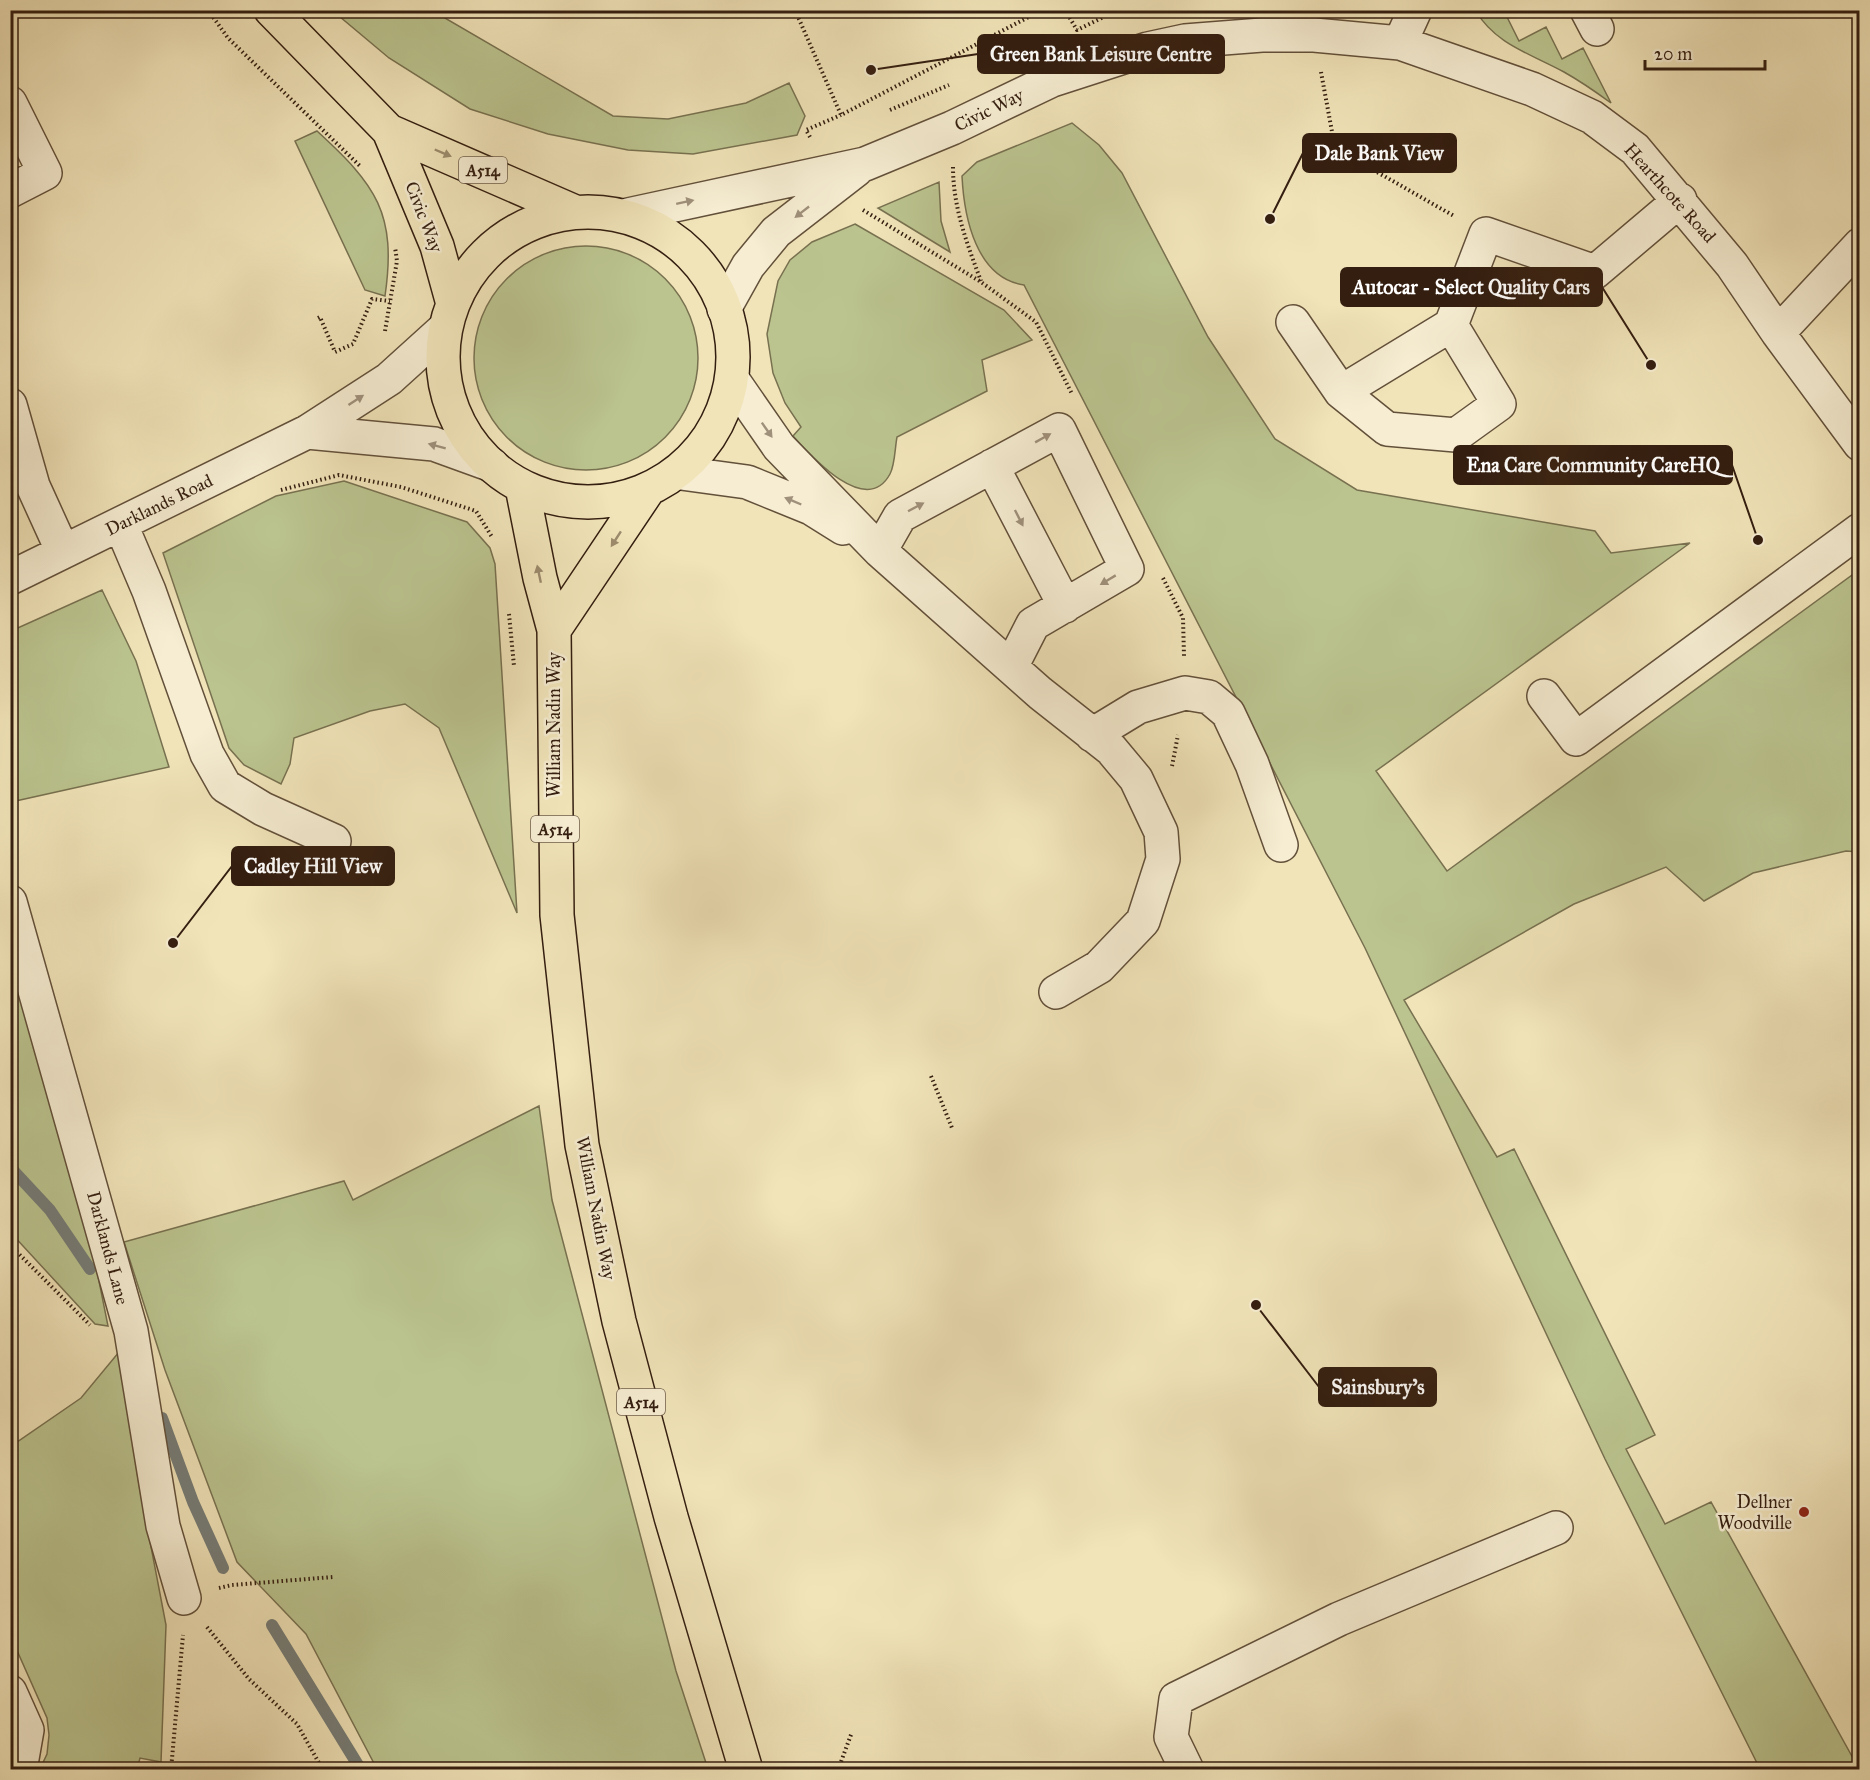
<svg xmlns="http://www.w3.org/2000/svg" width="1870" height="1780" font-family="'IM FELL Great Primer',serif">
<rect width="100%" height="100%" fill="#f1e4b9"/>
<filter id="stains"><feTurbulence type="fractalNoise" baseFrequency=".00333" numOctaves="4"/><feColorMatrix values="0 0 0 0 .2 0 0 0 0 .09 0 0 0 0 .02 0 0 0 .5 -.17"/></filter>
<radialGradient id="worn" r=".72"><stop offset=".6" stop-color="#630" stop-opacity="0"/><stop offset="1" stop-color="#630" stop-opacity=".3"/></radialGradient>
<!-- green -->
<path fill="#bbc48f" stroke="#787150" stroke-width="1.5" d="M333 11H433L613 116 668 119 746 103 789 83 805 116 797 135 693 154 628 150 548 134 470 109 389 58Z
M1476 11H1504L1519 41 1546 27 1562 59 1583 48 1611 103C1596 92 1580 81 1564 72 1531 54 1495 44 1476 11Z
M1072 123 1099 145 1122 173 1208 337 1275 439 1357 490 1595 531 1611 553 1690 543 1376 771 1447 871 1859 570V852L1846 851 1753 873 1704 901 1666 867 1574 904 1404 1000 1497 1157 1514 1149 1655 1435 1626 1449 1665 1524 1711 1502 1859 1769H1760L1605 1459 1365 948 1024 285C976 278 964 217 962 176L977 162Z
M317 131C376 185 397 213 385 296L365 290 295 141Z
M939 182 941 221 950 252 878 208Z
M855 224 1004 310 1032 340 982 360 987 391 897 437C895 447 895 465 890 474 866 518 811 456 793 436L801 427 785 403 773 373 767 334 778 281 790 260 812 242Z
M474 358a112 112 0 1 1 224 0a112 112 0 1 1-224 0Z
M344 481 467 522 490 548 495 564 517 913 439 728 405 704 370 711 294 738 290 764 281 784 244 765 229 748 163 553 276 496Z
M102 590 136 661 169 767 11 802V631Z
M10 953 97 1271 108 1326 95 1324 11 1233Z
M539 1106 552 1200 676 1671 708 1769H377L306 1634 237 1562 165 1370 124 1242 344 1181 353 1200Z
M119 1352 139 1484 166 1625 161 1762 140 1758 137 1769H40L47 1754 49 1735 47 1718 11 1637 10 1447 81 1398Z"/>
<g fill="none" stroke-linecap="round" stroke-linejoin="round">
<!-- stream -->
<path stroke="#757c77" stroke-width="12" d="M10 1167 50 1210 90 1269
M162 1418 193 1502 223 1568
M272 1625 361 1770"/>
<defs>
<path id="minor" d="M1587 10 1597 29
M1400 43 1415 10
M10 103 45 173 10 191
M628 215 865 164 952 128 1052 80 1148 49 1185 41 1262 35H1314L1400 43 1532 89 1592 117 1635 149 1732 265 1778 333 1860 444
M724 309 748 266 776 232 856 170
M1293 322 1341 392 1387 429 1456 435 1499 404 1451 325 1486 234 1595 272 1680 200
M1778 333 1860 245
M734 382 779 447 880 551 1040 693 1111 749 1136 779 1161 832 1163 859 1143 921 1099 967 1056 992
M1341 392 1451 325
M10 405 33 486 63 552
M307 432 434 444 492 465
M992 466 1065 606
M681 473 747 482 811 508 843 528
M121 525 149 591 207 754 225 786 263 809 334 841
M880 551 900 516 1059 430 1127 569 1033 624 1011 667
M10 578 307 432 389 379 442 331
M1544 696 1576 739 1860 530
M1092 735 1138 707 1185 693 1209 697 1228 713 1252 764 1281 845
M10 902 131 1331 163 1526 184 1598
M10 1692 27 1730 20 1770
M1187 1770 1171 1737 1176 1699 1339 1619 1556 1528"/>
<path id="major" d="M271 10 389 131 437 246 453 304
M389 131 575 212
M443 357a145 145 0 1 1 290 0a145 145 0 1 1-290 0Z
M522 487 540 578 554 630 557 915 582 1145 619 1321 671 1517 746 1770
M554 630 648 490"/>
</defs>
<!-- minor casing -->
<use href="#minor" stroke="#63503a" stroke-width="36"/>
<!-- major casing -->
<use href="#major" stroke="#341e10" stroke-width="36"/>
<!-- path -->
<path stroke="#341e10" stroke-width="4" stroke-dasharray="1.5 3" stroke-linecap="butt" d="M208 10 228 38 361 167
M795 10 841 115 1042 10
M1065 10 1077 30 1118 10
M1321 72 1335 148 1454 216
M890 110 949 85
M810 137 806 130 841 115
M1309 160 1335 148
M953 167C953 207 967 244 981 281
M863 210 981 282 1036 322 1072 394
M318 318 320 317 335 352 353 344 372 299 390 301
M385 331 397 261 395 247
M281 490 339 475 401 487 476 511 492 537
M1163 578 1183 618 1184 656
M509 614 514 666
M1172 766 1178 735
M931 1076 952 1128
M10 1245 90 1325
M219 1588 232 1585 333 1577
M207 1627 249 1679 297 1724 323 1770
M171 1770 183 1635
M838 1770 852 1732"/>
<!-- minor -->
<use href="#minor" stroke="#f6edd2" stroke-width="33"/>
<!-- major -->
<use href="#major" stroke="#f1e4b9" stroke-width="33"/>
</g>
<!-- one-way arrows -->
<defs><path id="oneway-solid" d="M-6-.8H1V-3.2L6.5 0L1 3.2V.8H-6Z" transform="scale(1.5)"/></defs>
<g fill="#9c8b6d">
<use href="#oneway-solid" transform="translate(443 153) rotate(23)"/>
<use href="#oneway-solid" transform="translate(616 539) rotate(123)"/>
<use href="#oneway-solid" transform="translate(539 574) rotate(-102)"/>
</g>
<g fill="#9f907b">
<use href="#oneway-solid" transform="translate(685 202) rotate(-12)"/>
<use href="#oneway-solid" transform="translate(802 212) rotate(142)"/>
<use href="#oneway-solid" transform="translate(356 400) rotate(-33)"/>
<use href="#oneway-solid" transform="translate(767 430) rotate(55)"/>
<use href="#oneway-solid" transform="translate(1043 438) rotate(-29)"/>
<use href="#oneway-solid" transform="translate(437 446) rotate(-165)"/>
<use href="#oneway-solid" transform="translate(793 501) rotate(-157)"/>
<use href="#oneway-solid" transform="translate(916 507) rotate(-28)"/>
<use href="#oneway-solid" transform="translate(1019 518) rotate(63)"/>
<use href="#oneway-solid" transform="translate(1108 580) rotate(149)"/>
</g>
<!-- markers -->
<circle fill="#8f2418" stroke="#f6edd2" stroke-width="2" cx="1804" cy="1512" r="6"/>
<g text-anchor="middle" stroke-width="5" stroke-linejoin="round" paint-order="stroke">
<!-- shield labels -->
<g fill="#f6edd2" stroke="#6e5c4a" stroke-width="1.5">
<rect x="459" y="157" width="48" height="26" rx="4.5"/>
<rect x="531" y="816" width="48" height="26" rx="4.5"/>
<rect x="617" y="1389" width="48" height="26" rx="4.5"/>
</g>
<g font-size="16" font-weight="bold" fill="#341e10">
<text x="483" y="176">A514</text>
<text x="555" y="835">A514</text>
<text x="641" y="1408">A514</text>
</g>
<!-- street labels -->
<g font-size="18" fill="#341e10" stroke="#f6edd2">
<text transform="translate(989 110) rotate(-26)" y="6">Civic Way</text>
<text transform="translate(1670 193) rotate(48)" y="6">Hearthcote Road</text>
<text transform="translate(424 217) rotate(69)" y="6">Civic Way</text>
<text transform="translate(159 505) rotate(-26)" y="6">Darklands Road</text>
<text transform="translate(554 725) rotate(-90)" y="6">William Nadin Way</text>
<text transform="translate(596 1208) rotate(79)" y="6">William Nadin Way</text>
<text transform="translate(108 1248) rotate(75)" y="6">Darklands Lane</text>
</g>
<!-- poi labels -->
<g font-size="18" fill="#341e10" stroke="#f6edd2" text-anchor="end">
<text x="1792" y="1508">Dellner<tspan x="1792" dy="21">Woodville</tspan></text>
</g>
</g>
<!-- callouts -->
<path fill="none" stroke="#341e10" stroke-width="2" d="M871 70L978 54M1270 219L1303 153M1651 365L1602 287M1758 540L1732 465M173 943L232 866M1256 1305L1319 1387"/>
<g fill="#341e10" stroke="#f6edd2" stroke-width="2">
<circle cx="871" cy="70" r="6"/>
<circle cx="1270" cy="219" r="6"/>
<circle cx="1651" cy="365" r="6"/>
<circle cx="1758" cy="540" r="6"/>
<circle cx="173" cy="943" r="6"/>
<circle cx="1256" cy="1305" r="6"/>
</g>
<g fill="#341e10" stroke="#341e10" stroke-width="2">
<rect x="978" y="35" width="246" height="38" rx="6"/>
<rect x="1303" y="134" width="153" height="38" rx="6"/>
<rect x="1341" y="268" width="261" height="38" rx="6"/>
<rect x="1454" y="446" width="278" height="38" rx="6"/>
<rect x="232" y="847" width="162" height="38" rx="6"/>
<rect x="1319" y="1368" width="117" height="38" rx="6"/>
</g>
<g font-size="20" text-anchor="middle" font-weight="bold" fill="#fff">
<text x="1101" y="61">Green Bank Leisure Centre</text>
<text x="1379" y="160">Dale Bank View</text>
<text x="1471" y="294">Autocar - Select Quality Cars</text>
<text x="1593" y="472">Ena Care Community CareHQ</text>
<text x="313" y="873">Cadley Hill View</text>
<text x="1378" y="1394">Sainsbury's</text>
</g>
<!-- margin -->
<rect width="1870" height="1780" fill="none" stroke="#f1e4b9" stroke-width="36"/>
<rect x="12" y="12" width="1846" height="1756" fill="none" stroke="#341e10" stroke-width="3"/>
<rect x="18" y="18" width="1834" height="1744" fill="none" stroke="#341e10" stroke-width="1.5"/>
<!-- scale -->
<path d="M1645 60v9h120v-9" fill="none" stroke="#341e10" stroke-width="3"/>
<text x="1654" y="60" font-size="18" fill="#341e10" stroke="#f6edd2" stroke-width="4.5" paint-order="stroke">20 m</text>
<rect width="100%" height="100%" filter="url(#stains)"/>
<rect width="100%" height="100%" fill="url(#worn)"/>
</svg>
